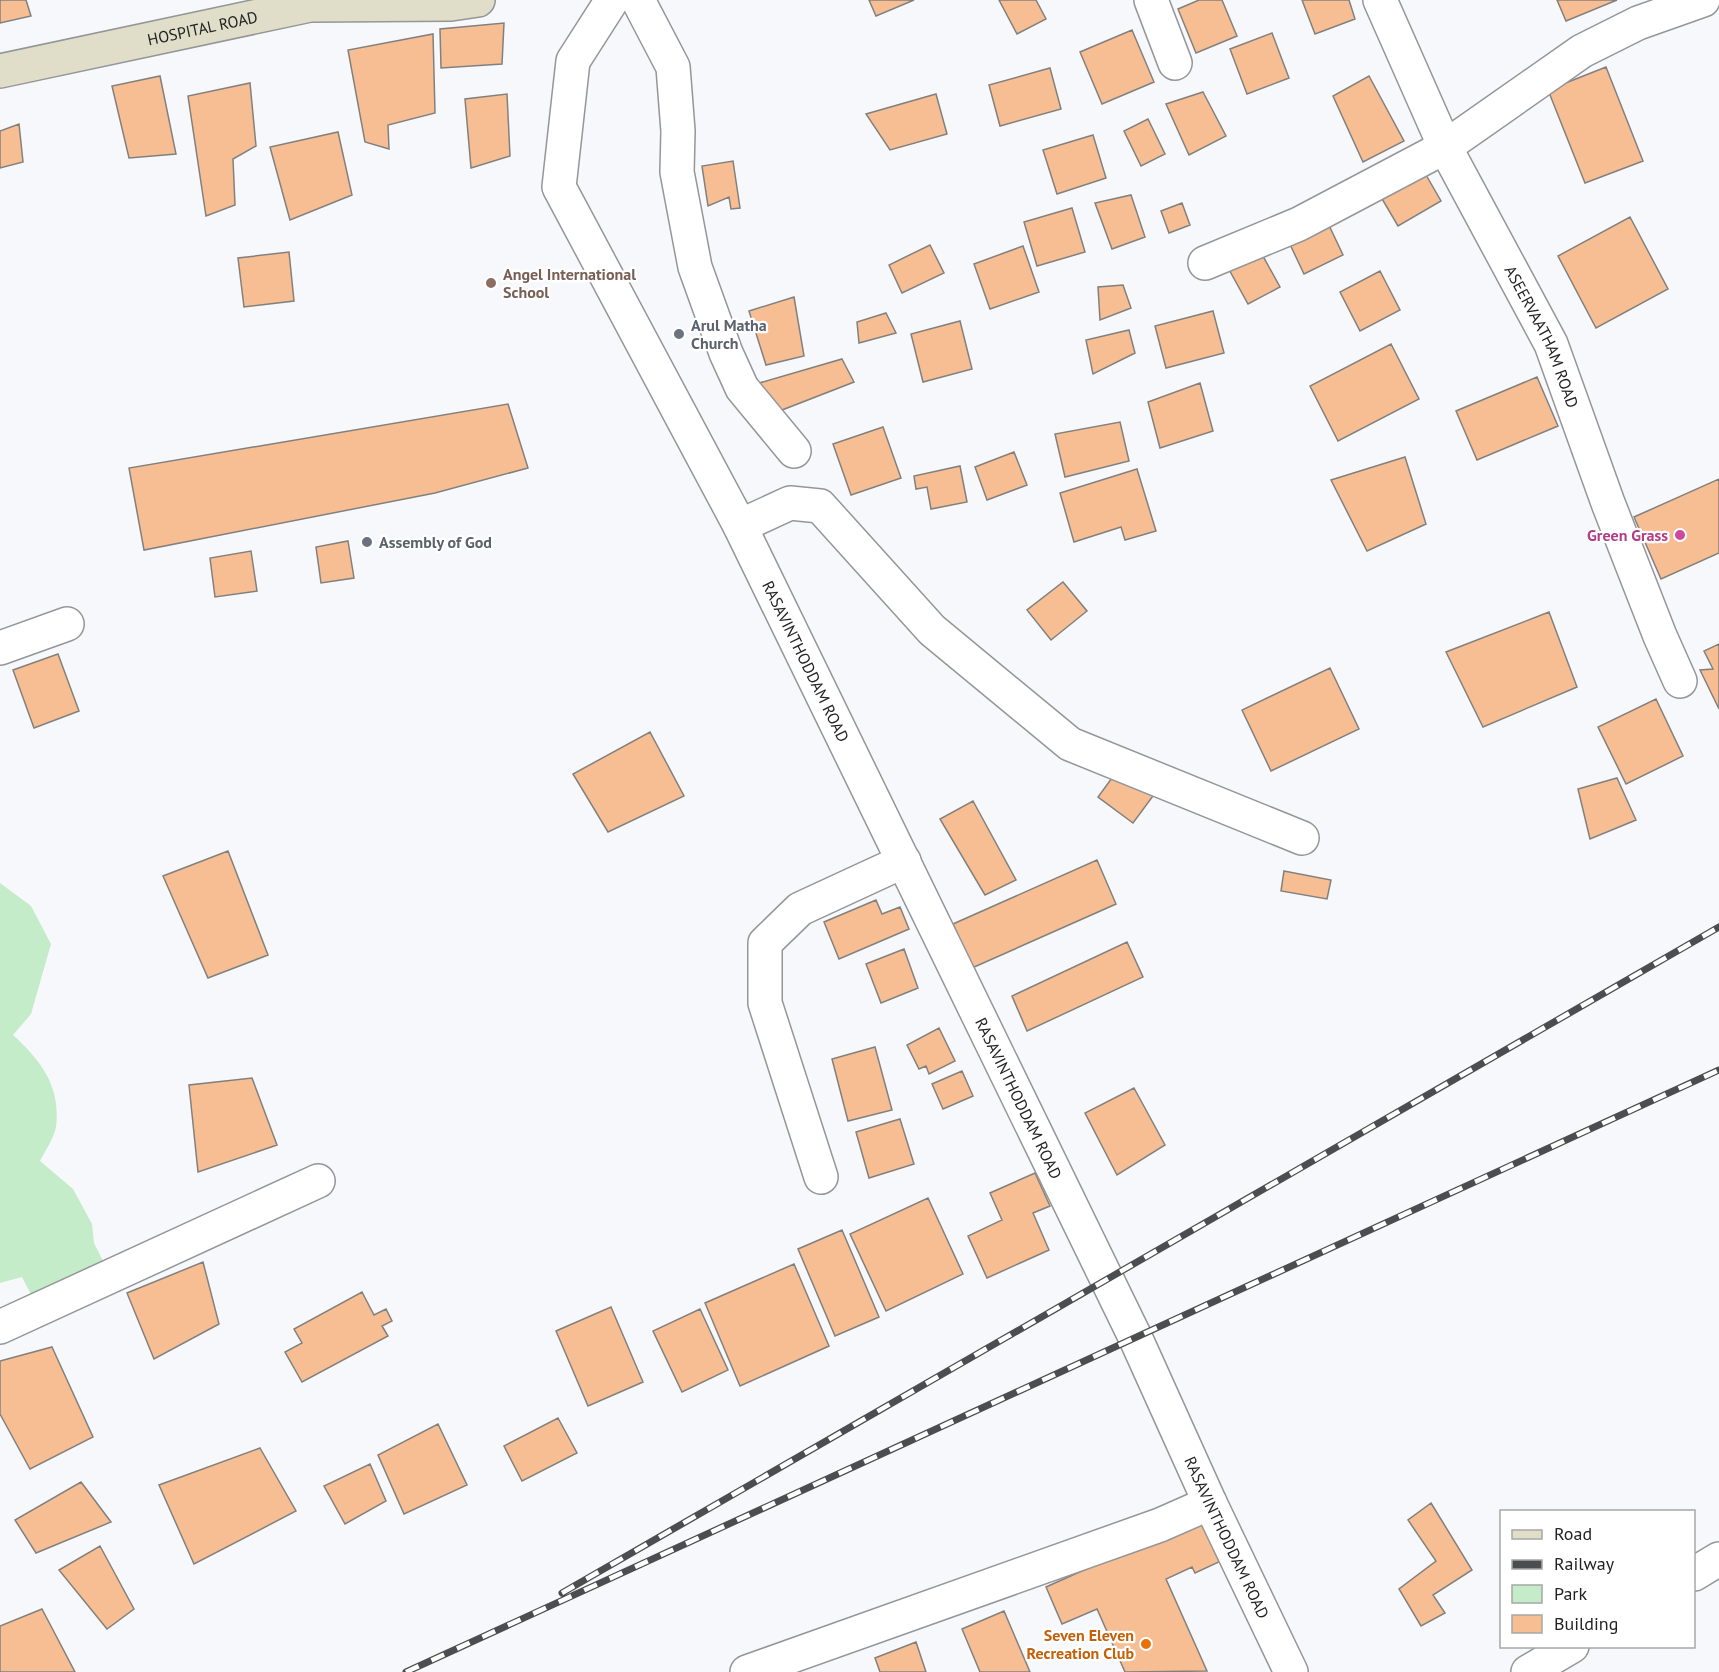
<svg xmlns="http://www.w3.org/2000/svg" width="1719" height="1672" font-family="'PT Sans',sans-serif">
<rect width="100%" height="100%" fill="#f6f8fb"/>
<!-- green -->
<path fill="#c4ecc9" d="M0 883 31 906 51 944 31 1014 13 1035C41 1061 61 1086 56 1127 54 1138 45 1151 40 1161L73 1189 92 1224 94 1243 111 1277 38 1308 22 1277 0 1283Z"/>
<!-- building -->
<path fill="#f8be93" stroke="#82807e" stroke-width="1.5" d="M0 0H26L31 16 0 23Z
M869 0H914L876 16Z
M999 0H1036L1046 19 1017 34Z
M1199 0H1222L1237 36 1196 53 1178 9Z
M1302 0H1349L1355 19 1315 34Z
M1557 0H1617L1566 21Z
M504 23 502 64 441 68 440 29Z
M1132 30 1154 82 1102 104 1080 52Z
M1272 33 1289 78 1247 94 1230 49Z
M433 34 435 113 388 125 389 149 365 142 348 50Z
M1606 67 1643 161 1585 183 1548 90Z
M1050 68 1061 109 1000 126 989 85Z
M160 76 176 154 129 158 112 86Z
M1369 76 1404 141 1363 162 1333 96Z
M250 83 256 146 233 159 235 205 206 216 188 96Z
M1203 92 1226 136 1189 155 1166 104Z
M507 94 510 156 471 168 465 99Z
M936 94 947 134 890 150 866 114Z
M1148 119 1165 154 1141 166 1124 131Z
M19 124 23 162 0 168V131Z
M338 132 352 195 290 220 270 147Z
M1093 135 1106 178 1057 194 1043 150Z
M733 161 740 208 731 209 729 197 708 206 702 166Z
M1422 168 1441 201 1398 226 1378 192Z
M1131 195 1145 237 1112 249 1095 203Z
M1182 203 1190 225 1169 233 1161 211Z
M1072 208 1085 252 1037 266 1024 222Z
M1630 217 1668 289 1596 328 1558 256Z
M1326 219 1343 255 1304 274 1287 238Z
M930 245 944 273 902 293 889 265Z
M1023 246 1039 292 990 309 974 264Z
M1258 247 1280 287 1248 304 1226 264Z
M289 252 294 301 244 307 238 258Z
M1380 271 1400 310 1360 331 1340 292Z
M1123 285 1131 308 1100 320 1098 287Z
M794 297 804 356 766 365 749 311Z
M1213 311 1224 353 1166 368 1155 326Z
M886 313 896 333 859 343 857 322Z
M960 321 972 369 923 382 911 334Z
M1129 330 1135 353 1093 374 1086 340Z
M1391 344 1419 399 1338 441 1310 386Z
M842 359 854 382 764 417 742 388Z
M1537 377 1558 426 1477 460 1456 411Z
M1200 383 1213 431 1160 448 1148 402Z
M508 404 528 468 435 493 144 550 129 468Z
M1120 422 1129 461 1065 477 1055 434Z
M883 427 901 478 851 495 833 444Z
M1014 452 1027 485 987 500 975 467Z
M1405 457 1426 524 1367 551 1331 480Z
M960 466 967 502 931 509 927 487 916 489 914 476Z
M1137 469 1156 531 1125 540 1121 527 1074 542 1060 493Z
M1719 479V553L1661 579 1634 517Z
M348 541 354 578 321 583 316 547Z
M251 551 257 591 215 597 210 558Z
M1063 582 1087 611 1051 640 1027 610Z
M1549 612 1577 687 1483 727 1446 652Z
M1719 644V709L1700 670 1713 669 1704 651Z
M58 654 79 711 34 728 13 670Z
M1330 668 1359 729 1271 771 1242 710Z
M1656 699 1683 756 1626 784 1598 727Z
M650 732 684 796 608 832 573 774Z
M1117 771 1153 796 1133 823 1098 797Z
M1617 778 1636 820 1590 839 1578 789Z
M973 801 1016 880 985 895 940 819Z
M228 851 268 955 208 978 163 876Z
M1097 860 1116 904 972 968 953 924Z
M1284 871 1331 880 1327 899 1281 891Z
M876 900 882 914 900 907 909 929 839 959 824 922Z
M1127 942 1143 977 1027 1031 1012 996Z
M904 949 918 988 881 1003 866 964Z
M939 1028 955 1061 929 1074 926 1066 919 1069 907 1045Z
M875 1047 892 1110 848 1121 832 1059Z
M962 1071 973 1096 943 1109 932 1084Z
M252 1078 277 1145 198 1172 189 1085Z
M1134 1088 1165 1145 1117 1175 1085 1113Z
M900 1119 914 1164 869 1178 856 1132Z
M1035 1173 1050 1206 1033 1213 1049 1250 987 1278 968 1236 1002 1220 990 1193Z
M928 1198 963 1274 886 1311 850 1234Z
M842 1230 879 1317 835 1336 798 1249Z
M203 1262 219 1324 154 1359 127 1293Z
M794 1264 829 1346 740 1386 705 1303Z
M362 1292 374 1315 386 1309 392 1321 382 1326 388 1336 302 1382 285 1352 302 1343 294 1329Z
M611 1307 643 1382 588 1406 556 1331Z
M700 1309 728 1370 682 1392 653 1331Z
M52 1347 93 1437 30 1469 0 1414V1361Z
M558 1418 577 1453 522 1481 504 1446Z
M438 1424 467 1485 404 1514 378 1455Z
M260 1448 296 1511 194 1564 159 1485Z
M370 1464 386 1501 345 1524 324 1486Z
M81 1482 111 1522 36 1553 15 1520Z
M1431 1503 1472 1570 1433 1595 1445 1613 1421 1626 1399 1589 1436 1561 1408 1520Z
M1204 1523 1221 1561 1195 1573 1192 1567 1166 1579 1207 1671 1125 1672 1097 1609 1062 1624 1046 1587 1176 1529Z
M100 1546 134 1609 107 1629 59 1570Z
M42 1609 75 1672H0V1626Z
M1004 1611 1030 1672H980L962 1629Z
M916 1642 926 1672H880L875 1658Z"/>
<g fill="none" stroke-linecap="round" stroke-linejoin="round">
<defs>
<g id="street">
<path id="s1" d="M612 0 573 61 559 187 740 526 1136 1339 1210 1503 1291 1672"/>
<path d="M638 0 673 67 678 131 677 172 695 267 726 353 742 388 794 451"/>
<path d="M1151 0 1175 63"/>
<path id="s2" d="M1380 0 1445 147 1551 344 1608 503 1660 636 1680 681"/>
<path d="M1205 263 1299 224 1445 147 1582 51 1638 23 1703 0"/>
<path d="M740 526 790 503 820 506 932 630 1070 744 1302 838"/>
<path d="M0 648 67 624"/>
<path d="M821 1177 765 1003V943L800 909 904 861"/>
<path d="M0 1327 318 1181"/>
<path d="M1694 1574 1719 1559"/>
<path d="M747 1672 1160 1525 1210 1503"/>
<path d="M1528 1672 1572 1646"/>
</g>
<g id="secondary">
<path id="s3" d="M0 71 310 5 451 4 478 0"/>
</g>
</defs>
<!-- street casing -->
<use href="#street" stroke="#949698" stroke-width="36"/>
<!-- secondary casing -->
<use href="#secondary" stroke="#949698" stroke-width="36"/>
<!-- street -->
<use href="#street" stroke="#fff" stroke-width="33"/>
<!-- secondary -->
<use href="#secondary" stroke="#e0dec9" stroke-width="33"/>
<defs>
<path id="rail" d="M562 1593 1719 927
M406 1672 1719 1070"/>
</defs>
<!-- rail casing -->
<use href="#rail" stroke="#4c4d4e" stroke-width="7"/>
<!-- rail -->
<use href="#rail" stroke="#fff" stroke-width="4.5" stroke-dasharray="14" stroke-linecap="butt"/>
</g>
<!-- markers -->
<circle fill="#8d6e63" stroke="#fff" stroke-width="2" cx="491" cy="283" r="6"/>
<g fill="#6b7280" stroke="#fff" stroke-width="2">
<circle cx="679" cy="334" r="6"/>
<circle cx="367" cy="542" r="6"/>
</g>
<circle fill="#d1479c" stroke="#fff" stroke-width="2" cx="1680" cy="535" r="6"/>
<circle fill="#e8710a" stroke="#fff" stroke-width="2" cx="1146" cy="1644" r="6"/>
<g text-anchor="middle" stroke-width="4.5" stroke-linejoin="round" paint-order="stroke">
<!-- street labels -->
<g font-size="16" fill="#212223" stroke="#fff">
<text dy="6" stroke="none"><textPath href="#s3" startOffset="207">HOSPITAL ROAD</textPath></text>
<text dy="6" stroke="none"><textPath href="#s2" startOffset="374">ASEERVAATHAM ROAD</textPath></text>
<text dy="6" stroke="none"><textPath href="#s1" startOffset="734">RASAVINTHODDAM ROAD</textPath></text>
<text dy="6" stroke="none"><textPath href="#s1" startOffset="1220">RASAVINTHODDAM ROAD</textPath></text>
<text dy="6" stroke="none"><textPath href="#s1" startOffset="1706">RASAVINTHODDAM ROAD</textPath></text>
</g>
<!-- education labels -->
<g font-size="16" font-weight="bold" fill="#785e54" stroke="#fff" text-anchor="start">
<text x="503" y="280">Angel International<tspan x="503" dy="18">School</tspan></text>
</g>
<!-- worship labels -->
<g font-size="16" font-weight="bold" fill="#5b616d" stroke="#fff" text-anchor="start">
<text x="691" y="331">Arul Matha<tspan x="691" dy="18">Church</tspan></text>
<text x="379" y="548">Assembly of God</text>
</g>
<!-- hotel labels -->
<g font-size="16" font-weight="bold" fill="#b23c85" stroke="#fff" text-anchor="end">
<text x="1668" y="541">Green Grass</text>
</g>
<!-- food labels -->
<g font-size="16" font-weight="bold" fill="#c56008" stroke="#fff" text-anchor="end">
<text x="1134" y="1641">Seven Eleven<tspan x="1134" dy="18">Recreation Club</tspan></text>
</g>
</g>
<!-- legend -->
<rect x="1500" y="1510" width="195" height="138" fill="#ffffff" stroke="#a6a7a7" stroke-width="1.5"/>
<rect x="1512" y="1530" width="30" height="9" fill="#e0dec9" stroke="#a6a7a7" stroke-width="1.5"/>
<text x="1554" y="1540" font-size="18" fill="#212223">Road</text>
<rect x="1512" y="1560" width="30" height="9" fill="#4c4d4e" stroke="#a6a7a7" stroke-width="1.5"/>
<text x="1554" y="1570" font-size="18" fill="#212223">Railway</text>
<rect x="1512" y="1585" width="30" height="18" fill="#c4ecc9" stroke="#a6a7a7" stroke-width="1.5"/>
<text x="1554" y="1600" font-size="18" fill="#212223">Park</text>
<rect x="1512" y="1615" width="30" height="18" fill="#f8be93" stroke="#a6a7a7" stroke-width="1.5"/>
<text x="1554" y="1630" font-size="18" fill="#212223">Building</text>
</svg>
